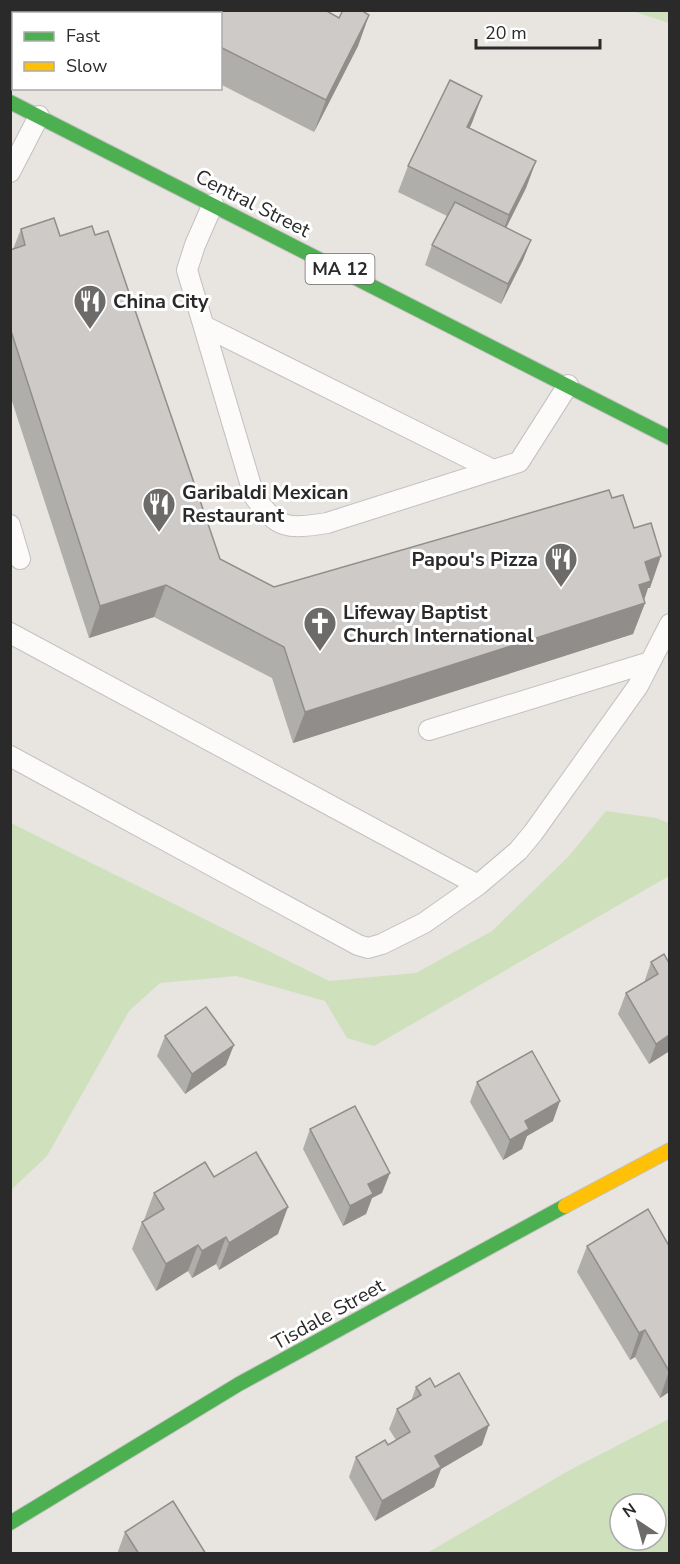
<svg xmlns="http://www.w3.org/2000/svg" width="680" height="1564" font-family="'Nunito Sans',sans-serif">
<rect width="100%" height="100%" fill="#e8e4e0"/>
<!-- green -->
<path fill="#cee0bc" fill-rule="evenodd" d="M632 11H669V23Z
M606 811 656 818 669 823V876L374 1046 347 1038 325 1001 236 976 160 983 129 1011 47 1156 11 1190V823L329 981 416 973 492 931 568 857Z
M669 1419V1553H427L568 1471ZM620 1504H656V1540H620Z"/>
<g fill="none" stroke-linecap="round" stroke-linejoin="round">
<defs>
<path id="lane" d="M54 14 56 10
M10 172 39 116
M213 204 195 245 187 270 254 496C278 530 288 529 327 523L519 462 568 385
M204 326 493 470
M10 525 20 559
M10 633 478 885
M429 730 650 662
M10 756 358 945 368 948 382 944 424 923 478 885 518 851 533 833 638 686 670 624"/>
<path id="fast" d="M10 102 670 438
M10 1523 239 1384 565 1206"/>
<path id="slow" d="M565 1206 670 1150"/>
</defs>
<!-- lane casing -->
<use href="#lane" stroke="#c2c1c1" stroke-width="22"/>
<!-- fast casing -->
<use href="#fast" stroke="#c2c1c1" stroke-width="16"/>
<!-- slow casing -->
<use href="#slow" stroke="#c2c1c1" stroke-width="16"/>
<!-- lane -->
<use href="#lane" stroke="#fcfbfa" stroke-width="20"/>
<!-- fast -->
<use href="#fast" stroke="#4caf50" stroke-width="14"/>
<!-- slow -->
<use href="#slow" stroke="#ffc107" stroke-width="14"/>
</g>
<!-- wall -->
<path fill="#b0aeab" d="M220 14 339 18 369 15 358 46 314 132 220 84Z
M482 96 469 129 536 161 526 188 506 228 531 240 523 260 501 304 425 265 432 245 447 216 398 192 408 166Z
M21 229 60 236 95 235 220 559 274 587 612 498 650 588H648L644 600 645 603 633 634 293 743 272 678 154 617 89 638 10 395V250L13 249Z
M651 962 669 963V1054L668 1052 649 1064 618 1014 626 993 644 983Z
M165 1036 226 1065 185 1094 157 1056Z
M477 1082 553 1121 527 1136 522 1149 503 1160 470 1102Z
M310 1129 382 1193 372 1198 366 1214 343 1226 303 1149Z
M214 1177 278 1234 219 1270 216 1264 192 1278 188 1271 156 1291 132 1249 142 1222 145 1221 144 1220 154 1193Z
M587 1246H669V1392L660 1398 635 1357 630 1360 577 1272Z
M416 1387H435L482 1445 441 1469 434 1487 375 1521 349 1477 356 1457 388 1445 396 1440 389 1429 397 1409 411 1401Z
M125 1532 206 1554H117Z"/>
<!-- shaded-wall -->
<path fill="#908d8b" d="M369 15 358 46 314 132 326 100Z
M482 96 472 123 457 154 467 127Z
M536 161 526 188 499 242 509 215Z
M531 240 523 260 501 304 508 284Z
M661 556 650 588H648L643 603H645L633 634 293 743 305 712 645 562Z
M166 585 154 617 89 638 100 606Z
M669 1035V1047L668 1052 649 1064 656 1044Z
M234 1045 226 1065 185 1094 192 1074Z
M560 1101 553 1121 527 1136 522 1149 503 1160 510 1140 525 1121Z
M390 1173 382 1193 372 1198 366 1214 343 1226 350 1206 368 1184Z
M288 1207 278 1234 219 1270 229 1243Z
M226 1237 216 1264 192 1278 202 1251Z
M198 1245 188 1271 156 1291 166 1264Z
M645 1330 635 1357 630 1360 639 1333Z
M669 1371V1392L660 1398Z
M489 1425 482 1445 441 1469 434 1487 375 1521 382 1501 435 1456Z"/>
<!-- building -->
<path fill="#cdcac7" stroke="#908d8b" stroke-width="1.5" d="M171 10H325L339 18 343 10H361L369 15 326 100 220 47V14H170Z
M450 80 482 96 467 127 536 161 509 215 408 166Z
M455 202 531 240 508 284 432 245Z
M54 218 60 236 92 226 95 235 108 231 220 559 274 587 609 490 612 498 623 495 634 528 651 523 661 556 645 562 651 581 639 585 645 603 305 712 284 647 166 585 100 606 10 328V250L25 245 21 229Z
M664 954 669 963V1035L656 1044 626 993 658 974 651 962Z
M206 1007 234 1045 192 1074 165 1036Z
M532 1051 560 1101 525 1121 529 1129 510 1140 477 1082Z
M355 1106 390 1173 368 1184 373 1194 350 1206 310 1129Z
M256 1152 288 1207 229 1243 226 1237 202 1251 198 1245 166 1264 142 1222 164 1209 154 1193 205 1162 214 1177Z
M648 1209 669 1246V1371L645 1330 639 1333 587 1246Z
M459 1373 489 1425 435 1456 441 1467 382 1501 356 1457 385 1440 388 1445 410 1432 397 1409 421 1395 416 1387 430 1378 435 1387Z
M173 1501 206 1554H139L125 1532Z"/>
<!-- icons -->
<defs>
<symbol id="restaurant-pin" viewBox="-11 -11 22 30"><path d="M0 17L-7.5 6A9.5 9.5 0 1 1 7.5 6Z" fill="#6c6b6a" stroke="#fff"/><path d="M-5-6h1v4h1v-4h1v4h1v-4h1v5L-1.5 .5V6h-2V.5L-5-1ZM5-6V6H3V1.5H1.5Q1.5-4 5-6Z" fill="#fff"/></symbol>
<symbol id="church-pin" viewBox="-11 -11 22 30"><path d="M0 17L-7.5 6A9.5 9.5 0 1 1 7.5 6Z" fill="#6c6b6a" stroke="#fff"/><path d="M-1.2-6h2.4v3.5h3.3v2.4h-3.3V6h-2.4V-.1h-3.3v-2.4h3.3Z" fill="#fff"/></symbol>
</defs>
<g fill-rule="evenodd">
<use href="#restaurant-pin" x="71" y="282" width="38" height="52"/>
<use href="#restaurant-pin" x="140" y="485" width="38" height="52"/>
<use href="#restaurant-pin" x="542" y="540" width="38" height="52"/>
<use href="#church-pin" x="301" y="604" width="38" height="52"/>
</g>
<g text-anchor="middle" stroke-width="6" stroke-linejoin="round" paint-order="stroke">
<!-- shield labels -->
<rect fill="#fff" stroke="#6a6a6a" stroke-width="1.5" x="305.5" y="254" width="69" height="30" rx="4.5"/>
<g font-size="18" font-weight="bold" fill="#2a2a2a">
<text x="340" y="275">MA 12</text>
</g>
<!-- street labels -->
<g font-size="20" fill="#2a2a2a" stroke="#fff">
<text transform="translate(253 203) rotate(27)" y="7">Central Street</text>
<text transform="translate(328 1314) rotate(-29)" y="7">Tisdale Street</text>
</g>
<!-- poi labels -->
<g font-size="20" font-weight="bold" fill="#2a2a2a" stroke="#fff" text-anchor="start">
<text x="113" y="308">China City</text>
<text x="182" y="499">Garibaldi Mexican<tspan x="182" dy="23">Restaurant</tspan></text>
<text x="538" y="566" text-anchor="end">Papou's Pizza</text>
<text x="343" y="619">Lifeway Baptist<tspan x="343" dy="23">Church International</tspan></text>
</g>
</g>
<!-- border -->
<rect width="680" height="1564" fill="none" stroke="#2a2a2a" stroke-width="24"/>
<!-- legend -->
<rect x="12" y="12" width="210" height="78" fill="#ffffff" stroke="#aaaaaa" stroke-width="1.5"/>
<rect x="24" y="32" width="30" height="9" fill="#4caf50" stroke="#aaaaaa" stroke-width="1.5"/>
<text x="66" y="42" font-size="18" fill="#2a2a2a">Fast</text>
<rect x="24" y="62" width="30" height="9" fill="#ffc107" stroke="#aaaaaa" stroke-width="1.5"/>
<text x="66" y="72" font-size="18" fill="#2a2a2a">Slow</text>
<!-- north arrow -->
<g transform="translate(638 1522) rotate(324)"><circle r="28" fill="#ffffff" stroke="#aaaaaa" stroke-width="1.5"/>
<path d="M0-4.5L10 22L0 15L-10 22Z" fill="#6c6b6a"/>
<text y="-9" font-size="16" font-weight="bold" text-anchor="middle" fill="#2a2a2a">N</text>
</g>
<!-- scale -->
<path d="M476 39v9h124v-9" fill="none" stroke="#2a2a2a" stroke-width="3"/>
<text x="485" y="39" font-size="18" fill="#2a2a2a" stroke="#ffffff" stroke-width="4.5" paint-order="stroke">20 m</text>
</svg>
